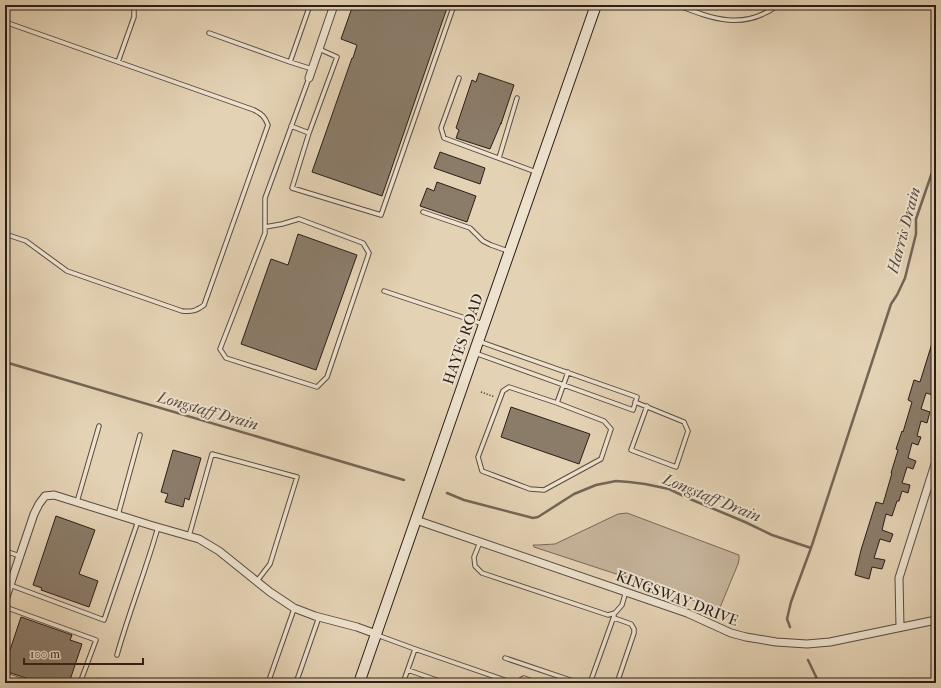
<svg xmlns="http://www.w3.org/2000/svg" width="941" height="688" font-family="'IM FELL French Canon',serif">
<rect width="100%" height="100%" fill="#e4d2b4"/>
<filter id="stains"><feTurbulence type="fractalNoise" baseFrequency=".005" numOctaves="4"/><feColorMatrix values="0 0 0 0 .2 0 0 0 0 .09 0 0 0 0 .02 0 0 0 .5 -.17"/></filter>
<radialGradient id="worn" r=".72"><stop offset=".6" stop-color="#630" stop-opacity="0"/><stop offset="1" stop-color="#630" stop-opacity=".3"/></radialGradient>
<!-- green -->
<path fill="#c5b39a" stroke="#78685a" d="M627 513 739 555V560L738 564 719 610 717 611 703 604 668 591 534 547 533 545H538L555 544 618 514Z"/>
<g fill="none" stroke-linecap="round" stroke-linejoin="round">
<!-- stream -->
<path stroke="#746556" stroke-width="2.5" d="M5 362 404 480
M447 493 464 500 533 518 538 517 574 494 596 485 616 481 629 482 645 484 669 489 690 499 745 522 772 535 811 548
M790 627 787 619 791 602 811 548 891 304 897 295 905 278 916 234V219L936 161
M808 660 819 683"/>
</g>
<!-- building -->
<path fill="#8b7c6a" stroke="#2b1e19" d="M353 5H448L382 196 312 172 352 58H353L357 45 341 39Z
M479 73 514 85 501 124V123L490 149 456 138 459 130 456 128 472 80 476 82Z
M440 152 485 168 480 184 434 168Z
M437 182 476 196 467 222 420 206 427 188 434 191Z
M298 234 357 255 316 370 241 344 271 259 288 265Z
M934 337H936V376L933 386 936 387V396L926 393 921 409 930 412 927 423 921 421 917 436 921 437 918 445 912 443 908 458 916 461 913 469 907 467 902 483 910 485 908 493 902 491 899 501H897L892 516 886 514 882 530 893 534 890 542 880 539 874 558 885 560 882 569 872 567 869 579 855 575 861 550 876 502 883 504 892 473H891L898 450 896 449 902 431 903 432 912 402 908 400 914 380 920 382Z
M511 407 590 434 579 464 501 437Z
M173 450 201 458 189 500 185 498 183 507 165 502 168 494 161 492Z
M56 516 95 530 79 574 98 581 89 607 41 590 42 588 33 585Z
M21 617 72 635 70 640 82 644 69 683H62L57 681 56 683H41L5 671V665Z"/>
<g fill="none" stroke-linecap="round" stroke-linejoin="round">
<defs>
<path id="service" d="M122 5 128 7 135 5
M677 5C713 19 744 31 778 5
M5 22 254 110C262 114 265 117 268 125L204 305C196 311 192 312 182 311L67 271 26 241 5 234
M209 33 290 62 310 5
M118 62 134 17V6
M290 62 312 69
M459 78 441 128 444 138 536 172
M291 126 309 133 292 188 381 215 454 5
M309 133 337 57 319 49
M499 158 517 98
M423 212 470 228 483 241 491 245 508 251
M265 227 282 224 299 219 363 243 369 253 327 377 317 387 226 358 220 349 265 233V198L309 78
M384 291 483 324
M475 353 633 410 637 397 478 341
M635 402 684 422 688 431 676 467 631 450 647 406
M557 403 509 387 503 391 478 457 482 471 530 489 544 490 601 459 611 429 604 421 557 403 568 372
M77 502 99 426
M118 515 140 435
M189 536 212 454 297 477 270 564 257 581
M480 542 474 557 475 566 482 573 608 615 615 613 622 605 626 591
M5 551 20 556
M10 585 104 620 138 521
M5 607 96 640 80 683
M614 618 631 624 634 629V633L617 683
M377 635 415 649 513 683
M117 655C129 612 146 570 158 527
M505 658 579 683
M408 670 445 683
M5 675 29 683
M268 683 294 609
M296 683 319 617
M403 683 415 649
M515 683 524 678 537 683
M590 683 614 616"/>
<path id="minor" d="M309 78 334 5
M416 520 687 613 731 633 746 637 776 642 807 644 830 642 936 620
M5 600 34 514 39 504 45 496 54 495 150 525 199 539 219 551 270 592 294 608 315 616 357 627 376 634
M900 627 899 578 936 461"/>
<path id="secondary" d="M359 683 474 353 596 5"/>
</defs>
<!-- service casing -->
<use href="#service" stroke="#594b40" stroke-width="5.5"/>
<!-- minor casing -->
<use href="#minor" stroke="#594b40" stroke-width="9"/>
<!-- secondary casing -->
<use href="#secondary" stroke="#2b1e19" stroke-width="12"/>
<!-- path -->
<path stroke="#2b1e19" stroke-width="1.5" stroke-dasharray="1 2" stroke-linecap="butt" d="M481 392 495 397"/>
<!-- service -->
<use href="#service" stroke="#ede2ce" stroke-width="3.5"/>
<!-- minor -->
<use href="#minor" stroke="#ede2ce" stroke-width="7"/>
<!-- secondary -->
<use href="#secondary" stroke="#ede2ce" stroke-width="10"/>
</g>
<g text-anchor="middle" stroke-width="4" stroke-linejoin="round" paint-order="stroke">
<!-- street labels -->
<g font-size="15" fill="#2b1e19" stroke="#ede2ce">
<text transform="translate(463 339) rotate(-71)" y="5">HAYES ROAD</text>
<text transform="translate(677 598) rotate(21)" y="5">KINGSWAY DRIVE</text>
</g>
<!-- water labels -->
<g font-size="16" font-style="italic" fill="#56483d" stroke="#ede2ce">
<text transform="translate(903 230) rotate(-75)" y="6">Harris Drain</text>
<text transform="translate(208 410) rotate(16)" y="6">Longstaff Drain</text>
<text transform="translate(712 497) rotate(22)" y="6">Longstaff Drain</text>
</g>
</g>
<!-- margin -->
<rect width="941" height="688" fill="none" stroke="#e4d2b4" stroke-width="20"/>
<rect x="6" y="6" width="929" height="676" fill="none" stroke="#2b1e19" stroke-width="2"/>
<rect x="10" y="10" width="921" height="668" fill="none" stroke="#2b1e19"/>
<!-- scale -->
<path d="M24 658v6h119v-6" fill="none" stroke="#2b1e19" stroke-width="2"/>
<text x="30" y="658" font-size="12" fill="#2b1e19" stroke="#ede2ce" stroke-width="3" paint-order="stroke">100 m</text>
<rect width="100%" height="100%" filter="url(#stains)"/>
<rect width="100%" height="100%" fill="url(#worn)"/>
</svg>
